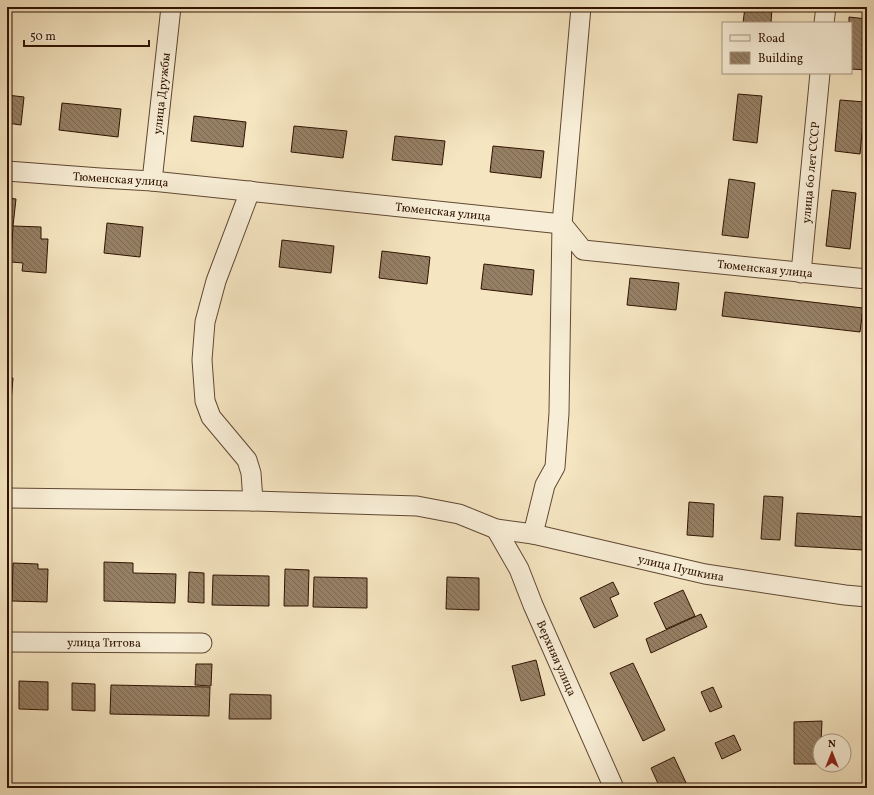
<svg xmlns="http://www.w3.org/2000/svg" width="874" height="795" font-family="Vollkorn,serif">
<defs>
<pattern id="building-back-hatch" width="6" height="6" patternUnits="userSpaceOnUse"><rect width="6" height="6" fill="#968065"/><path d="M-1 5l2 2M0 0l6 6M5-1l2 2" fill="none" stroke="#7b6851"/></pattern>
</defs>
<rect width="100%" height="100%" fill="#f5e5c1"/>
<filter id="stains"><feTurbulence type="fractalNoise" baseFrequency=".005" numOctaves="4"/><feColorMatrix values="0 0 0 0 .2 0 0 0 0 .09 0 0 0 0 .02 0 0 0 .5 -.17"/></filter>
<radialGradient id="worn" r=".72"><stop offset=".6" stop-color="#630" stop-opacity="0"/><stop offset="1" stop-color="#630" stop-opacity=".3"/></radialGradient>
<!-- building -->
<path fill="url(#building-back-hatch)" stroke="#301302" d="M745 7H772L771 23H743Z
M849 17 867 19V70L851 69V23H849Z
M738 94 762 96 757 143 733 140Z
M7 95 24 97 21 125 7 123Z
M840 100 865 102 860 154 835 151Z
M62 103 121 109 118 137 59 130Z
M194 116 246 122 243 147 191 141Z
M294 126 347 131 343 158 291 152Z
M395 136 445 141 442 165 392 160Z
M493 146 544 151 541 178 490 172Z
M729 179 755 183 748 238 722 235Z
M832 190 856 193 850 249 826 246Z
M7 198 16 199 13 226 7 225Z
M107 223 143 227 140 257 104 253Z
M13 226 41 227V239H48L46 273 22 271 23 263 11 262Z
M282 240 334 246 331 273 279 267Z
M382 251 430 257 427 284 379 278Z
M484 264 534 270 532 295 481 289Z
M630 278 679 283 676 310 627 305Z
M725 292 863 308 860 332 722 316Z
M7 378H13L10 414H7Z
M764 496 783 497 780 540 761 539Z
M689 502 714 504 713 537 687 535Z
M797 513 865 517 863 550 795 546Z
M104 562 133 563V573L176 574 175 603 104 601Z
M13 563 38 564V569H48L47 602 12 601Z
M285 569 309 570 308 606H284Z
M189 572 204 573V603L188 602Z
M213 575 269 576V606L212 605Z
M314 577 367 578V608L313 607Z
M447 577 479 578V610L446 609Z
M613 582 619 594 610 598 618 616 594 628 580 598Z
M683 590 695 616 666 629 654 603Z
M701 614 707 627 651 653 646 639Z
M536 660 545 695 521 701 512 666Z
M633 663 665 730 643 741 610 673Z
M196 664H212L211 686 195 685Z
M19 681 48 682V710L19 709Z
M72 683 95 684V711L72 710Z
M111 685 210 687 209 716 110 714Z
M713 687 722 707 710 712 701 692Z
M230 694 271 695V719H229Z
M822 721 820 764H794V722Z
M734 735 741 750 722 759 715 743Z
M674 757 688 787 685 788H660L651 768Z"/>
<g fill="none" stroke-linecap="round" stroke-linejoin="round">
<defs>
<g id="minor">
<path d="M824 23 826 7"/>
<path id="s1" d="M7 171 100 178 152 181 562 224 583 250 867 279"/>
<path id="s2" d="M152 181 171 7"/>
<path d="M250 191 216 281 205 322 202 360 205 401 211 417 247 460 251 473 253 501"/>
<path id="s3" d="M801 273 820 73"/>
<path id="s4" d="M7 498 253 501 417 506 459 514 496 529 533 534 705 574 845 595 867 597"/>
<path id="s5" d="M496 529 519 569 533 605 614 788"/>
<path d="M533 534 545 485 555 467 559 413 562 224 581 7"/>
<path id="s6" d="M7 642 202 643"/>
</g>
</defs>
<!-- minor casing -->
<use href="#minor" stroke="#614832" stroke-width="21"/>
<!-- minor -->
<use href="#minor" stroke="#f8eed7" stroke-width="19"/>
</g>
<g text-anchor="middle" stroke-width="4" stroke-linejoin="round" paint-order="stroke">
<!-- street labels -->
<g font-size="12" fill="#301302" stroke="#f8eed7">
<text dy="4" stroke="none"><textPath href="#s2" startOffset="88">улица Дружбы</textPath></text>
<text dy="4" stroke="none"><textPath href="#s3" startOffset="101">улица 60 лет СССР</textPath></text>
<text dy="4" stroke="none"><textPath href="#s1" startOffset="114">Тюменская улица</textPath></text>
<text dy="4" stroke="none"><textPath href="#s1" startOffset="438">Тюменская улица</textPath></text>
<text dy="4" stroke="none"><textPath href="#s1" startOffset="774">Тюменская улица</textPath></text>
<text dy="4" stroke="none"><textPath href="#s4" startOffset="682">улица Пушкина</textPath></text>
<text dy="4" stroke="none"><textPath href="#s6" startOffset="97">улица Титова</textPath></text>
<text dy="4" stroke="none"><textPath href="#s5" startOffset="143">Верхняя улица</textPath></text>
</g>
</g>
<!-- margin -->
<rect width="874" height="795" fill="none" stroke="#f5e5c1" stroke-width="24"/>
<rect x="8" y="8" width="858" height="779" fill="none" stroke="#301302" stroke-width="2"/>
<rect x="12" y="12" width="850" height="771" fill="none" stroke="#301302"/>
<!-- legend -->
<rect x="722" y="22" width="130" height="52" fill="#f8eed7" stroke="#a89682"/>
<rect x="730" y="35" width="20" height="6" fill="#f8eed7" stroke="#a89682"/>
<text x="758" y="42" font-size="12" fill="#301302">Road</text>
<rect x="730" y="52" width="20" height="12" fill="url(#building-back-hatch)" stroke="#a89682"/>
<text x="758" y="62" font-size="12" fill="#301302">Building</text>
<!-- north arrow -->
<g transform="translate(832 753)"><circle r="19" fill="#f8eed7" stroke="#a89682"/>
<path d="M0-3L7 15L0 10L-7 15Z" fill="#8f2418"/>
<text y="-6" font-size="11" font-weight="bold" text-anchor="middle" fill="#301302">N</text>
</g>
<!-- scale -->
<path d="M24 40v6h125v-6" fill="none" stroke="#301302" stroke-width="2"/>
<text x="30" y="40" font-size="12" fill="#301302" stroke="#f8eed7" stroke-width="3" paint-order="stroke">50 m</text>
<rect width="100%" height="100%" filter="url(#stains)"/>
<rect width="100%" height="100%" fill="url(#worn)"/>
</svg>
